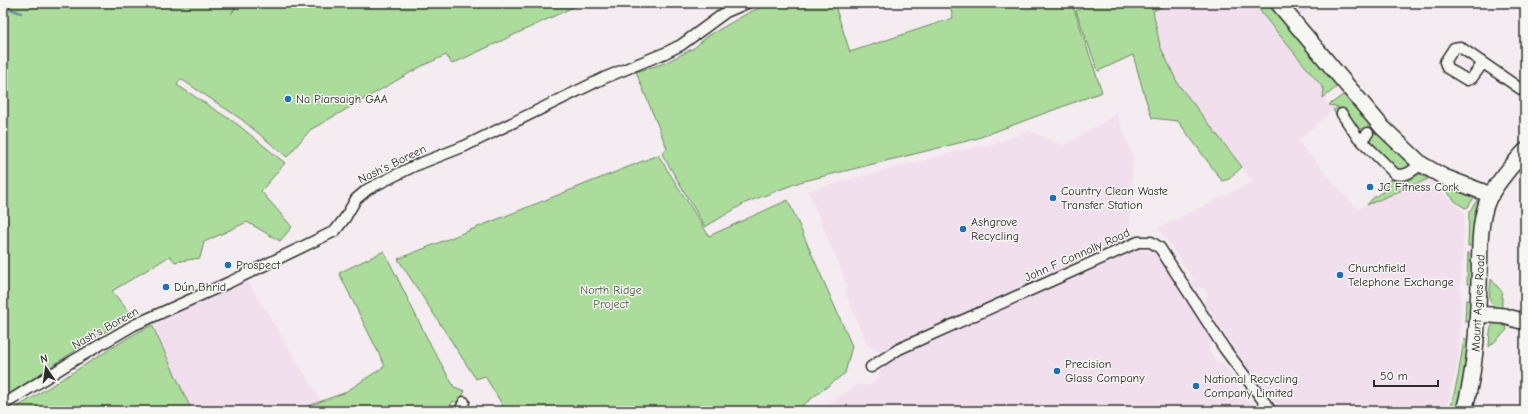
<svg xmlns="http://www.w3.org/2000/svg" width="1528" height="414" font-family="'Comic Neue',sans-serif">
<rect width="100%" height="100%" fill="#f4ecf0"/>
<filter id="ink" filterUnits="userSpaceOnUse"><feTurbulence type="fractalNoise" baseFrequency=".025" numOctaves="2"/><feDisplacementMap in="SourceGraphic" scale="8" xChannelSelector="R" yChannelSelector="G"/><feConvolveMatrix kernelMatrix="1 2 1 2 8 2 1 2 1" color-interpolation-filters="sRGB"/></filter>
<g filter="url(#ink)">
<!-- built -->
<path fill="#f1dfee" d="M1073 3H1091L1076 11Z
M1169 3H1256L1263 15 1324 89 1322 97 1330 106 1336 107 1298 141 1357 209 1428 179 1465 213 1461 280 1460 339 1458 362 1446 411H1282L1261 385 1264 378 1259 371 1250 372 1204 302 1208 295 1204 288H1194L1191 283 1194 281 1191 275 1158 228 1253 182 1178 84 1160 46 1153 11Z
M1287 3H1313L1315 6 1298 16Z
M1117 114 1133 156 1130 227 1142 251 1156 252 1211 341 1209 351 1215 361 1222 362 1241 391 1257 411H817L858 385H870L878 379 882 368 886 365 878 349 867 345 845 292 847 284 808 191 968 148 987 146 1021 134 1028 130 1063 146Z
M248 281 321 401 294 411H192L152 325Z"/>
<!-- green -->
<path fill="#acdc9b" stroke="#6c8463" d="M3 3H238L231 14 239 3H582L452 64 446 55 422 66 310 130 287 157 241 119 181 79 177 85 237 124 285 163 261 191 292 227 280 241 247 222 204 242 200 258 175 262 170 256 112 291 132 316 90 341 3 398Z
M771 3H834L850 52 953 18 949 3H1072L1102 92 975 139 800 182 745 203 705 227 662 154 667 148 636 72 665 63 694 48 708 36 748 13Z
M1091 3H1169L1153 11 1160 46 1178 84 1242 167 1229 179 1222 181 1178 121 1152 118 1145 97 1133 55 1098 71 1076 11Z
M1256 3H1270C1286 24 1304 43 1321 63 1327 71 1333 78 1337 87L1323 98 1324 89 1263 15Z
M1343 95H1345L1379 134 1410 163 1408 169 1398 171 1368 141 1373 136 1365 127 1359 130 1357 129 1344 108 1336 115 1333 110 1339 107 1329 105Z
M658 155 709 236 788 200 852 346 845 373 795 411H506L485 376 476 379 398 259Z
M1420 174 1428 179 1367 205 1373 198 1384 191 1390 179C1405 184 1407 181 1420 174Z
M1437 181 1475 196 1468 207 1465 208 1456 202Z
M1477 200 1480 202 1474 242 1471 246H1468L1469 212Z
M384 251 428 340 454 387 465 391 458 403 453 401 447 411H294L344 393 385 366 339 273Z
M1468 252 1469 255 1473 256V284H1467Z
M1491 279 1503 293 1502 295V309C1485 306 1490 293 1491 279Z
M1466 300H1473L1472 322H1465Z
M1497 322 1503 323V326H1506L1507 330 1489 347C1490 338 1488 324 1497 322Z
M152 325 192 411H11L131 336Z
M1464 339 1470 342 1460 411H1450L1458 377Z"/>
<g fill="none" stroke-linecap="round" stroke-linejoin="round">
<!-- stream -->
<path stroke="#6b93a6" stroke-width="2.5" d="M3 6 21 13"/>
<defs>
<path id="street" d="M1483 63 1472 78 1467 80 1447 68 1445 62 1454 48 1460 47 1525 92
M1342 114 1356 135 1395 174C1406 177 1412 171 1421 164
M1361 140 1368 133
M871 367 899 349 1138 242H1151L1160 248 1224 348 1271 411
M3 405 71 362 134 325 230 282 335 231 345 218 356 199 368 189 414 166 465 146 604 78 665 53 681 45 726 12 747 3
M460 411 464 402"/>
<path id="secondary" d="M1278 3 1382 127 1421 164 1444 177 1491 195
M1478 314 1504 316 1525 322
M1464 411C1476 368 1477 328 1479 284 1480 260 1478 222 1488 200 1496 183 1513 164 1525 151"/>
</defs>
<!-- street casing -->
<use href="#street" stroke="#2b2b2b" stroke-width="13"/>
<!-- secondary casing -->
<use href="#secondary" stroke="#2b2b2b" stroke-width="18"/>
<!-- street -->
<use href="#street" stroke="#f6f6f2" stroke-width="10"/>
<!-- secondary -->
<use href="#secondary" stroke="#f6f6f2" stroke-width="15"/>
</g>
</g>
<!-- markers -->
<g fill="#1f6fb2" stroke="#f6f6f2" stroke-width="1.5">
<circle cx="288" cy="99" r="4"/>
<circle cx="1370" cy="187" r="4"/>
<circle cx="1053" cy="198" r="4"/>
<circle cx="963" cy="229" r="4"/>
<circle cx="228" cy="265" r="4"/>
<circle cx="1340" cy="275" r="4"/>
<circle cx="166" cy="287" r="4"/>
<circle cx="1057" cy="371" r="4"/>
<circle cx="1196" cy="386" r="4"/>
</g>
<g text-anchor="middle" stroke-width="3" stroke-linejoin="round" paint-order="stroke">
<!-- poi labels -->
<g font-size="12" fill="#2b2b2b" stroke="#f6f6f2" text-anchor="start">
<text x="296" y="103">Na Piarsaigh GAA</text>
<text x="1378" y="191">JC Fitness Cork</text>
<text x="1061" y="195">Country Clean Waste<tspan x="1061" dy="14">Transfer Station</tspan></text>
<text x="971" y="226">Ashgrove<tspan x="971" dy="14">Recycling</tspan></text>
<text x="236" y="269">Prospect</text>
<text x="1348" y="272">Churchfield<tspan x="1348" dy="14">Telephone Exchange</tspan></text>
<text x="174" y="291">Dún Bhrid</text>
<text x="1065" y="368">Precision<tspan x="1065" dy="14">Glass Company</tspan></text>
<text x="1204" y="383">National Recycling<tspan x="1204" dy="14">Company Limited</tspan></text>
</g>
<!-- street labels -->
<g font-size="12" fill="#2b2b2b" stroke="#f6f6f2">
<text transform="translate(392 164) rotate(-26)" y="4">Nash's Boreen</text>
<text transform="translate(1077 255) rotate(-24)" y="4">John F Connolly Road</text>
<text transform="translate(1478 303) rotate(-87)" y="4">Mount Agnes Road</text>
<text transform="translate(105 328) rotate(-29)" y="4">Nash's Boreen</text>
</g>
<!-- park labels -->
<g font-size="12" fill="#4b5747" stroke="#f6f6f2">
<text x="611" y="294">North Ridge<tspan x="611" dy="14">Project</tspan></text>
</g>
</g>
<!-- margin -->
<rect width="1528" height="414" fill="none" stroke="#f6f6f2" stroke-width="16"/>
<rect x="8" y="8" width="1512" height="398" fill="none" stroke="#2b2b2b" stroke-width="1.5" filter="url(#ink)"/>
<!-- north arrow -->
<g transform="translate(46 368) rotate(347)" stroke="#f6f6f2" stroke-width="3" paint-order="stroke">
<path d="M0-3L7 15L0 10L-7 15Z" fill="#2b2b2b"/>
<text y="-6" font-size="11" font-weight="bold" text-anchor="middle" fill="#2b2b2b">N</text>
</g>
<!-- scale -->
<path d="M1374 380v6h64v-6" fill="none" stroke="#2b2b2b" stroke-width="2"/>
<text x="1380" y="380" font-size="12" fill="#2b2b2b" stroke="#f6f6f2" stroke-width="3" paint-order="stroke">50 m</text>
</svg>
